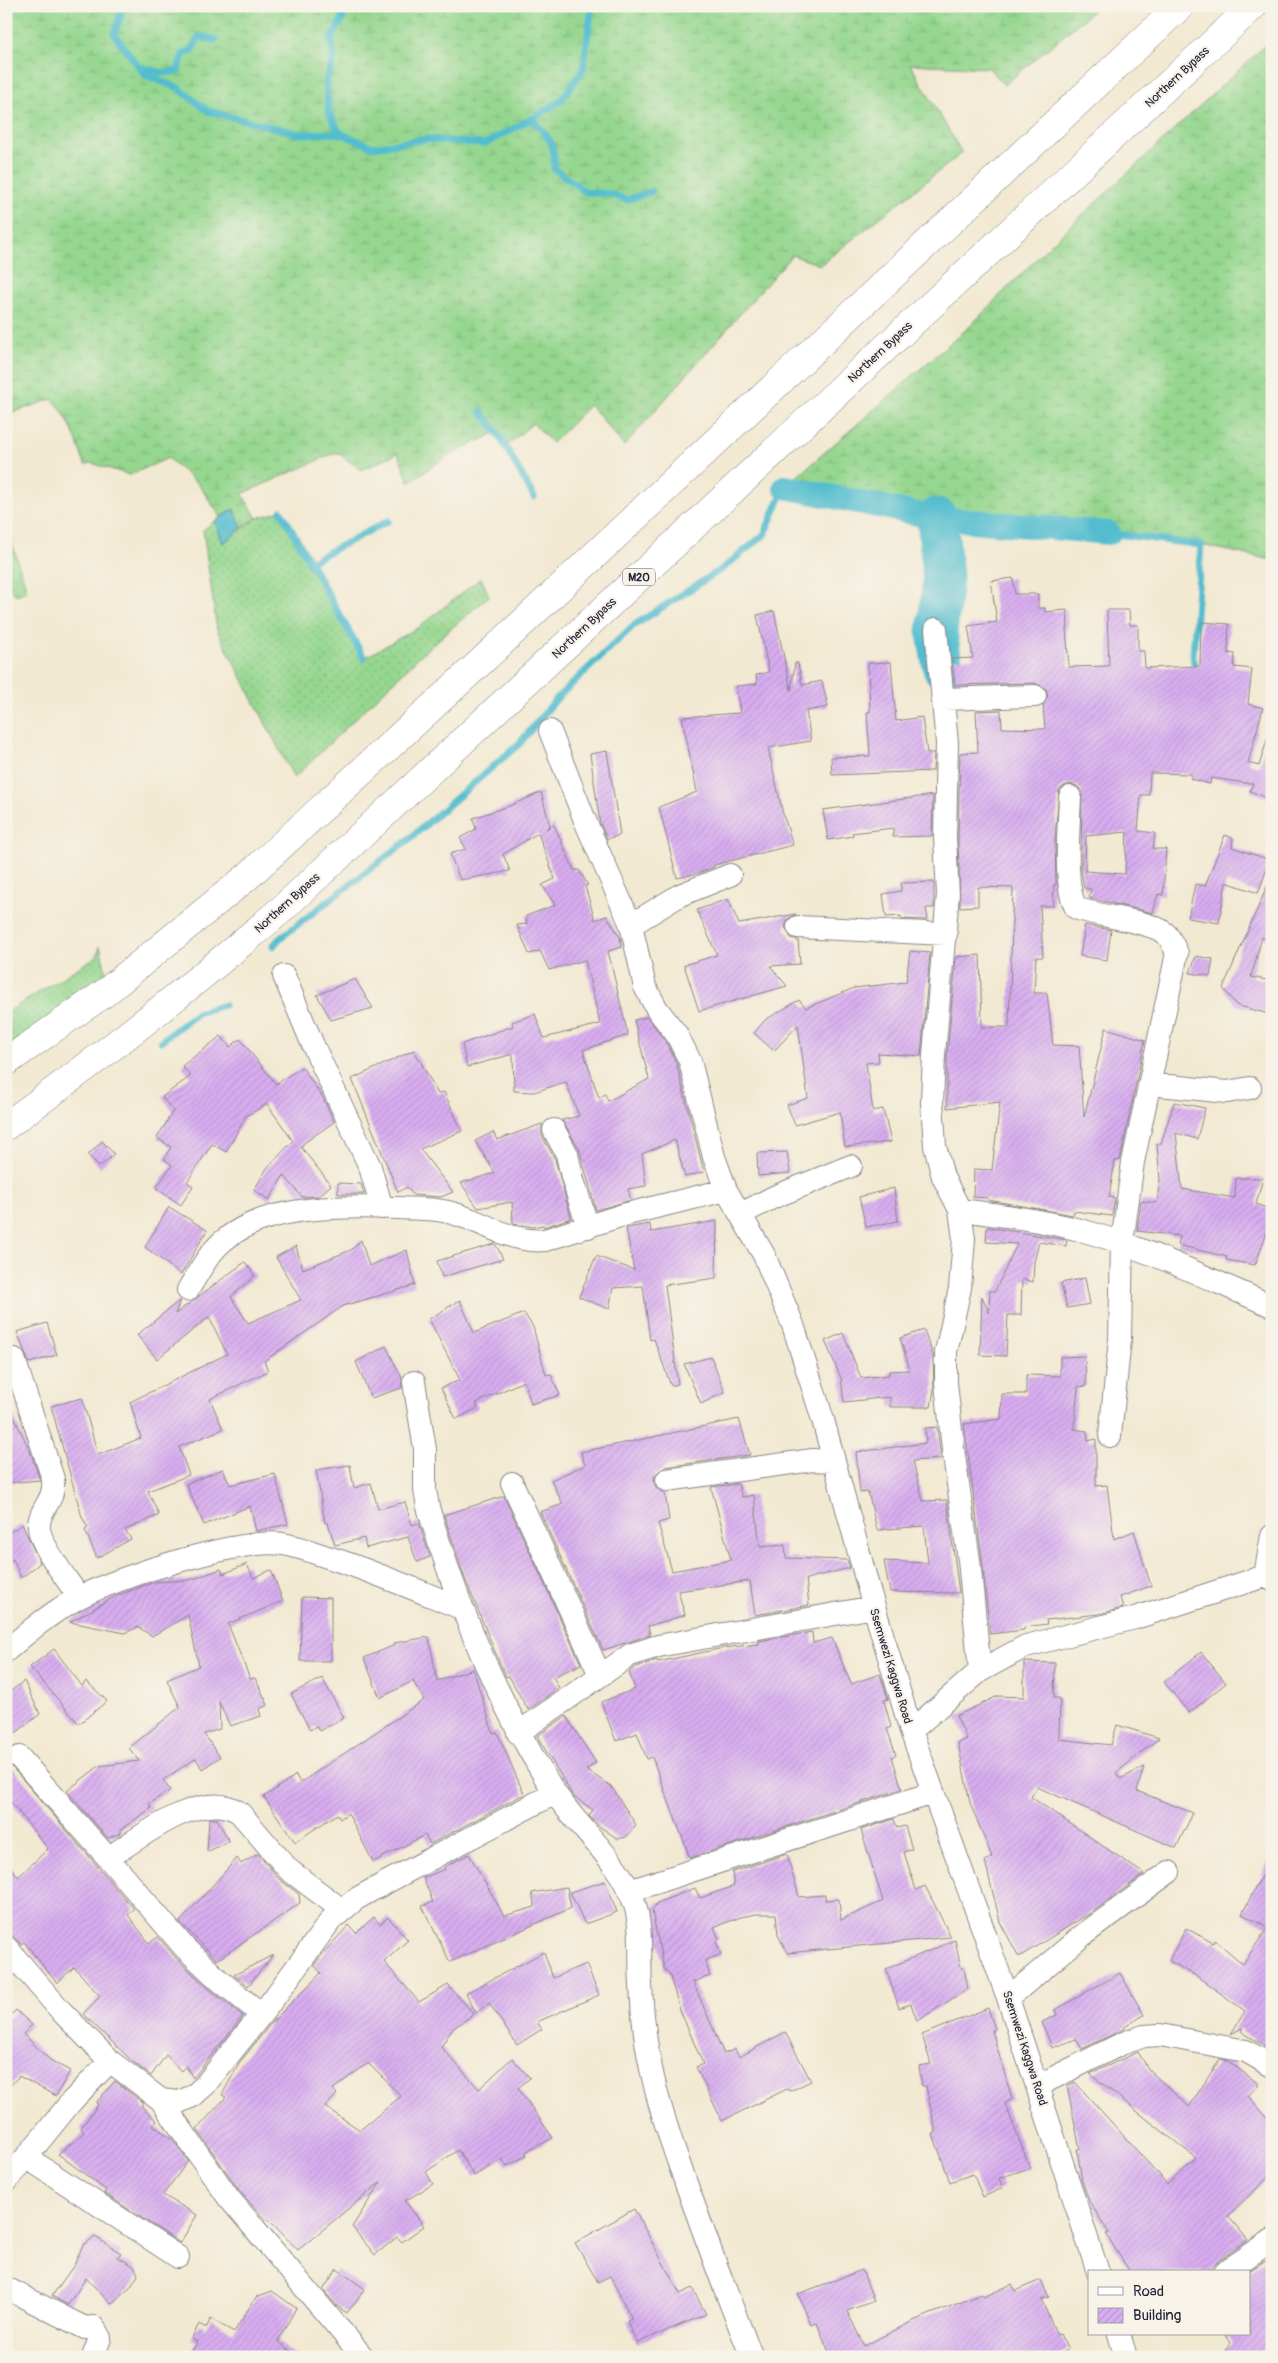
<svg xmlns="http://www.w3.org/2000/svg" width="1278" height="2363" font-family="Pangolin,sans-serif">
<defs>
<pattern id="grass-dots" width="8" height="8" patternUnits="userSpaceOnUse" patternTransform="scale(1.25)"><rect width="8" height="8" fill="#95d78f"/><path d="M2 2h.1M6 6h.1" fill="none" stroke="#80b87c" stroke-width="1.8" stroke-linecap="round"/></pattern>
<pattern id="wetland-marsh" width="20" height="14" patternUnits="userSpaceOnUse" patternTransform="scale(1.25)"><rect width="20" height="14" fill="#95d78f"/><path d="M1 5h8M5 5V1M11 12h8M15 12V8" fill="none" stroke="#80b87c"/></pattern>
<pattern id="building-hatch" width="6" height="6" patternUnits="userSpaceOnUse" patternTransform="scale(1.25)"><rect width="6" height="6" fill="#d8adf0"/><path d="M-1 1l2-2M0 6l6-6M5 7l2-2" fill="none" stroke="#b995cf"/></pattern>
</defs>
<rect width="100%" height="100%" fill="#f7f3e8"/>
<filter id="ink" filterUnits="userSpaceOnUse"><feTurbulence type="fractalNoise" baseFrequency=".02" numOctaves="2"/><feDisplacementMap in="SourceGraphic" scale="10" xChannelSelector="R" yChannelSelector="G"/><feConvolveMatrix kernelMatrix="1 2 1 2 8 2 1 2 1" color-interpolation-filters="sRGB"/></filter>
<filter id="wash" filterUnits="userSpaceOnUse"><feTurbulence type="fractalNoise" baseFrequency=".0096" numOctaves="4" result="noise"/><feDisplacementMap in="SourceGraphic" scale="20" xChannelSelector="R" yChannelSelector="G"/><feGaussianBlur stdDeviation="1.12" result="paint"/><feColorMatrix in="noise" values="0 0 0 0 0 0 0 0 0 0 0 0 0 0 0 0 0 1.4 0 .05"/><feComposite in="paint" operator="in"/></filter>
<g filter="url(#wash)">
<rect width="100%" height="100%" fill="#f2e9d2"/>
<!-- grass -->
<path fill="url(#grass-dots)" stroke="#5c7c65" d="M281 511 364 658 419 627 481 578 489 596 424 652 294 778 217 630 203 530 215 521 223 543 257 518Z
M100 946 106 973 45 1025 6 1047V1013L97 956Z"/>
<!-- wetland -->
<path fill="url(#wetland-marsh)" stroke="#5c7c65" d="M6 6H1099L1004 85 989 68 910 64 962 153 820 265 792 255 624 446 590 405 552 443 533 423 508 445 497 432 448 456 409 482 398 453 361 470 337 452 242 494 257 518 242 528 234 510 221 517 198 484 168 458 130 475 91 463 85 465C77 443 70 416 52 399L6 415Z
M1272 39V560L1201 545 1023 525 785 487 970 326 1047 248Z
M6 524 27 591 16 595 6 584Z"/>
<!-- water -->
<path fill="#53bdcf" stroke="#3a7085" d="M234 509 242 528 223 543 215 521Z"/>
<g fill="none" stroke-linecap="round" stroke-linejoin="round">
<!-- stream -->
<path stroke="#53bdcf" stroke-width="7" d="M124 6 114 34 145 75 178 88 208 111 300 134 340 133 373 147 426 139 485 144 539 115 562 99 583 69 592 6
M339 6 343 18 331 39 334 57 326 82 329 113 340 133
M139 67 163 73 178 71 183 54 192 50 199 36 215 40
M531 119C551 139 555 142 554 169L586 192 610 194 627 200 652 191
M481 412 497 432 534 497
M281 511 364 658
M1109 533 1201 545 1193 656 1196 675
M308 563 388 521
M273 946 279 939 408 840 519 744 558 697 633 626 722 569 764 535 785 487
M161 1041 197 1013 224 1005"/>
<!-- canal -->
<path stroke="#53bdcf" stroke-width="24" d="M785 487 937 518 1109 533"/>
<!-- river -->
<path stroke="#53bdcf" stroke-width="41" d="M937 518 943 577 937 633 943 668"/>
</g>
<g id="blocks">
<!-- building -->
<path fill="url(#building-hatch)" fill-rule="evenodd" d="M1013 578 1015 594H1038V608H1045V612L1067 610 1068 628H1066L1069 667 1109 666 1107 610H1129L1130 625H1138V651H1144L1145 668 1200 666 1201 622 1229 624 1228 653 1235 654 1234 667 1252 669 1248 704 1263 708 1248 763 1259 766 1268 737H1272V800L1250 791 1253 784 1211 778 1210 784 1191 779V774L1150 773 1149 795H1141L1138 831 1155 833 1153 849H1166L1163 895 1158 894 1153 913 1089 898 1091 889 1084 888 1081 869 1082 791 1077 786 1070 784 1064 786 1059 790 1055 838 1056 885H1054L1053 906H1040L1043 957H1036L1034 993H1047L1053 1045 1079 1046 1084 1117 1106 1028 1145 1040 1120 1160 1115 1161 1109 1197 1115 1198 1112 1216 1074 1211 1073 1215 988 1200V1198L973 1197 974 1169 992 1170 1000 1102 947 1108V1056L956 957 980 955 982 1027H1009L1013 888 978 887V906L960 907 958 838 960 753 978 752 976 711 1001 710 1002 728 1045 729 1043 706 1048 695 1046 689 1035 683 955 685 952 659 973 658 968 626 997 622 991 581ZM1127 832 1125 874 1085 871 1086 836Z
M774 611 791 690 795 663H798L802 685 822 681 828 707 806 711 811 741 768 748 783 814 793 845 714 865V867L699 873 677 878 659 807 697 792 682 717 740 713 736 686 757 684 756 675 769 672 757 615Z
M891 662 896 721 922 717 927 753H934L933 771 832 775 831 757 870 756 867 712H870L868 663Z
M607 751 620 835 607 839 600 823 590 754Z
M541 792 550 826 546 829 554 825 574 870H579L588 885 585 886 595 920 607 916 620 937 622 947 608 951 628 1035 583 1050 599 1098 605 1094 608 1101 649 1079 634 1020 647 1017 666 1042 676 1062 704 1172 685 1177 675 1140 642 1154 646 1186 628 1189 631 1200 596 1210 579 1148 562 1120 579 1116 566 1082 534 1092 514 1091 513 1054 467 1067 462 1044 513 1026 512 1022 535 1014 544 1038 600 1024 585 960 549 970 540 951 529 954 517 925 527 924 526 916 555 905 542 885 555 879 538 833 503 854 510 871 460 880 450 854 466 849 460 838 476 829 473 818 512 805Z
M933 795 932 836 893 837V828L852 833 853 836 828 840 823 810Z
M1225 835 1233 838 1232 847 1270 860 1258 893 1226 882 1219 923 1188 918 1195 884 1205 886Z
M1272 875V943L1262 937 1251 977 1272 981V1015L1236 1005 1223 988Z
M934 882V908H926L928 920 901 919V916L886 917 883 894 901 891V883Z
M728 899 739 924 796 914 787 920 785 927 791 938 798 940 800 964 770 966 787 986 699 1011 684 965 717 955 697 910Z
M1085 925 1111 930 1107 960 1080 956Z
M910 951 930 953 921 1056 878 1053 879 1062 866 1063 873 1111 883 1109 891 1142 845 1147 840 1112 795 1125 787 1105 808 1098 798 1025 774 1051 754 1033 765 1020 799 1000 806 1008 854 988 906 982Z
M1196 956 1213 959 1210 976 1190 973Z
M355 979 373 1008 331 1020 317 995Z
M221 1036 230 1047 240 1039 276 1084 302 1067 323 1098 334 1122 304 1143 301 1147 331 1185 319 1196 302 1197 284 1175 269 1200 254 1190 267 1168 293 1141 267 1104 246 1116 226 1152 212 1144 187 1182 193 1186 181 1205 156 1188 172 1165 164 1159 171 1147 157 1138 173 1111 162 1097 191 1076 182 1066Z
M414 1050 438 1094 444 1092 462 1131 420 1149 453 1192 441 1197 413 1195 407 1187 398 1192 352 1079Z
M1174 1102 1205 1108 1197 1139 1176 1133 1182 1189 1235 1198 1236 1178H1263L1256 1204 1272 1210V1219L1255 1265 1226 1260 1227 1257 1178 1245 1180 1236 1137 1231 1141 1201 1157 1203 1160 1181 1157 1144H1161Z
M542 1124V1136L555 1159 571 1218 544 1227 543 1225 533 1227 513 1223 512 1202 478 1208 461 1183 495 1173 475 1141 493 1132 497 1140Z
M102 1141 114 1154 100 1167 88 1155Z
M787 1152 790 1173 758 1176 757 1153Z
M338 1183 361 1184 364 1194H338Z
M894 1188 898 1221 866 1227 859 1197Z
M169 1207 207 1230 181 1275 145 1247Z
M717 1221 716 1278 665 1285 678 1384 671 1386 654 1339 650 1340 643 1286 613 1288 609 1309 579 1297 596 1256 634 1270 626 1228 650 1224 651 1232Z
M987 1227 1067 1240 1066 1246 1039 1242 1034 1262 1033 1282 1022 1279 1021 1315H1008L1006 1356 980 1355 982 1296 989 1313 990 1291H995L1017 1244 986 1242Z
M361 1240 369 1266 407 1250 415 1285 343 1306 264 1361 268 1371 210 1399 223 1429 179 1447 189 1475 148 1491 159 1515 125 1530 131 1539 97 1558 85 1530 88 1528 82 1517 51 1406 82 1398 98 1455 141 1438 130 1402 227 1354 209 1317 157 1359 137 1335 180 1300 175 1314 245 1262 255 1276 231 1297 248 1323 301 1300 276 1257 296 1246 303 1269 351 1250Z
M494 1244 496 1245 503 1259 442 1277 437 1261Z
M1085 1278 1090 1304 1067 1308 1061 1283Z
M460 1300 474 1333 524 1313 533 1327 546 1375 551 1374 560 1395 531 1404 524 1381 476 1403 478 1408 456 1419 441 1388 460 1380 429 1319Z
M47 1323 57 1355 29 1363 17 1332Z
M924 1330 933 1355 934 1390 931 1407H890V1397L844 1402 841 1378 825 1341 843 1333 861 1378 889 1375V1371L910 1370 900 1338Z
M386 1346 402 1378V1388L371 1398 356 1362Z
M1085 1356 1086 1386 1078 1387 1074 1429 1087 1431 1088 1441 1096 1439V1486L1107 1485 1114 1539 1134 1531 1151 1586 1120 1597 1123 1608 1099 1614 1046 1620 1047 1624 1024 1627V1630L990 1634 982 1559 964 1424 1001 1419 1002 1394H1026V1375L1060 1376V1357Z
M711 1357 725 1392 701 1404 684 1364Z
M6 1400 30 1451 40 1480 6 1483Z
M739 1419 750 1455 665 1467 655 1475 654 1481 656 1488 665 1493 669 1520 658 1523 672 1571 731 1560 711 1487 738 1484 742 1497 754 1495 760 1547 785 1545 786 1558 847 1560 850 1568 806 1579 809 1605 755 1615 750 1581 678 1591 685 1615 648 1626 650 1635 603 1650 540 1512 563 1504 551 1480 585 1465 581 1452Z
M937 1427 941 1459 913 1461 923 1501 947 1500 959 1593 890 1592 884 1561 928 1563 924 1526 877 1530 868 1492 860 1493 856 1452 926 1443 925 1428Z
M350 1465 354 1488 371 1483 378 1509 405 1502 412 1525 419 1523 430 1557 417 1562 408 1537 366 1548 364 1538 335 1545 328 1523H325L316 1470Z
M223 1469 230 1485 275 1474 288 1524 256 1531 250 1506 204 1525 186 1484Z
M504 1496 581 1664 553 1677 559 1688 528 1710 509 1676 506 1677 493 1647 464 1576 444 1515Z
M22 1524 40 1563 21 1578 13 1559 6 1564V1535Z
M247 1564 253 1578 271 1570 283 1601 228 1624 250 1679 255 1678 268 1705 259 1709 261 1716 230 1726 219 1702 220 1729 204 1734 220 1757 202 1769 196 1758 163 1780 170 1790 149 1804 152 1808 121 1829V1833L108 1838 67 1791 99 1766 139 1761 129 1748 180 1707 167 1680 199 1666 188 1615 152 1636 138 1627 125 1633 70 1622 116 1596 155 1582 190 1580 221 1569 223 1574Z
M302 1597 331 1598V1661H300Z
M812 1632 813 1643 832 1638 851 1684 880 1674 888 1699 884 1700 891 1727 887 1729 896 1755 892 1757 902 1789 690 1858 652 1757 647 1759 637 1733 616 1741 601 1702 635 1689 629 1672 636 1667 657 1660 658 1662 723 1648 759 1644V1641Z
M429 1637 437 1681 473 1669 493 1733 497 1732 524 1794 430 1844 425 1835 373 1862 348 1813 340 1819 337 1814 295 1842 264 1797 296 1775 300 1783 424 1700 413 1681 380 1698 364 1658 395 1645 394 1643Z
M54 1649 82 1686 86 1681 107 1701 79 1724 30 1667Z
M1201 1652 1226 1683 1189 1713 1164 1682Z
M1024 1662 1055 1663 1054 1698H1060L1059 1739 1111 1745 1117 1725 1159 1738 1116 1773 1120 1779 1144 1767 1137 1791 1193 1813 1176 1848 1037 1787 1031 1797 1144 1874 1095 1910 1019 1957 1000 1922 985 1861 992 1857 970 1803 958 1743 967 1739 956 1716 998 1696 1024 1697Z
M322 1678 344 1718 319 1731 316 1726 310 1730 291 1694Z
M24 1681 40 1714 6 1741V1695Z
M566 1716 596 1763 586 1770 611 1786 636 1825 626 1837 618 1839 599 1826 589 1816 593 1810 573 1796 537 1736Z
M6 1760 134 1909 128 1915 149 1943 158 1937 176 1958 210 1990 243 2016 193 2078 186 2066 181 2071 166 2055 151 2076 132 2061 83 2014 100 1996 74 1967 57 1983 24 1942 21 1944 6 1930V1861L18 1877 48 1849 6 1796Z
M209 1819H217L229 1841 207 1852Z
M894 1819 897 1828 905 1826 912 1849 904 1852 916 1890 925 1886 951 1937 787 1953 778 1935 776 1914H756L741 1917 714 1927 719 1939 716 1941 721 1955 705 1960 710 1976 693 1982 724 2054 735 2049 739 2057 785 2032 811 2081 790 2091 787 2089 722 2121 696 2067 703 2064 680 2010 669 1973 664 1969 652 1911 657 1903 695 1888 700 1898 734 1886 732 1872 787 1854 799 1897 825 1895V1900L839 1899 841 1920 883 1901 861 1830Z
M258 1854 279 1879 299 1894 300 1903 217 1960 180 1922 237 1858 241 1864Z
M469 1854 504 1916 535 1907 532 1893 567 1887 571 1908 450 1962 422 1906 433 1902 423 1878 445 1869 444 1867Z
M1272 1855V2050L1242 2032V2028L1231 2034 1245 2011 1198 1977 1169 1961 1186 1928 1213 1943 1215 1940 1243 1964 1268 1927 1242 1914Z
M605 1881 617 1912 585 1924 570 1892Z
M374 1917 380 1924 388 1917 408 1940 384 1962 419 2002 448 1985 474 2014 452 2029 441 2047 479 2089 512 2058 530 2078 518 2088 553 2138 526 2152 527 2155 507 2166 502 2159 474 2176 458 2150 426 2172 433 2184 405 2201 424 2226 402 2242 397 2237 375 2255 352 2227 381 2182 298 2250 268 2219 266 2221 238 2189 197 2129 226 2097 222 2095 240 2062 273 2021 321 1973 314 1965 325 1951 349 1925 356 1933ZM368 2063 401 2096 360 2130 325 2107 337 2094 333 2089Z
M955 1940 961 1968H964L968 1989 917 2021 911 2004 899 2008 886 1969Z
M544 1952 553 1978 586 1964 599 1995 537 2022 542 2029 517 2045 489 2003 476 2013 466 1993Z
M273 1955 248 1986 234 1975Z
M1120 1973 1144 2015 1123 2028 1124 2029 1082 2049 1076 2039 1052 2048 1042 2022 1057 2015 1055 2010Z
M988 2008 995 2029 992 2030 1012 2099 1005 2103 1030 2168 999 2178 1003 2188 983 2197 973 2174 950 2182 933 2134 936 2133 926 2086H922L919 2066 931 2064 922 2035Z
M16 2010 32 2025 23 2034 50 2060 70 2071 56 2096 19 2076 6 2090V2017L8 2018Z
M1138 2052 1149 2070 1189 2107 1220 2059 1228 2061 1259 2084 1248 2096 1272 2123V2174L1228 2216 1248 2240 1218 2261 1208 2272H1130L1106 2234 1109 2233 1089 2201 1082 2181 1077 2149H1080L1067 2086 1075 2082 1167 2184 1196 2158 1090 2074Z
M115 2081 142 2102V2107L157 2121 153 2125 172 2139 188 2161 163 2195 197 2215 180 2243 104 2193 106 2190 58 2154 84 2133 81 2128 98 2105 96 2103Z
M634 2209 680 2294 692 2288 706 2314 637 2343 627 2321 632 2319 610 2276 598 2282 575 2243Z
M95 2237 121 2253 118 2257 135 2267 138 2275 130 2288 111 2304 86 2278 68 2305 52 2296 74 2265 83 2245Z
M1265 2261 1272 2270V2357H1219L1231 2343 1225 2334H1249V2271Z
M337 2269 365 2289 347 2313 338 2307 323 2290Z
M862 2270 874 2301 847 2311 864 2346 913 2321 982 2294 984 2297 1012 2284 1015 2291 1041 2280 1049 2297 1041 2299 1057 2335 1060 2334 1068 2350 1054 2357H831L817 2323 811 2325 798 2294Z
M272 2291 296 2308 278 2341 298 2357H189L197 2342 191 2339 199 2324 206 2328 211 2319 234 2332 256 2297Z"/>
</g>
</g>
<g filter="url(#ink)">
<use href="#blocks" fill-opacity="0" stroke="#8a8686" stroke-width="1"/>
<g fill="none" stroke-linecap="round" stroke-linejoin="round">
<defs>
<path id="street" d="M936 629 947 743 945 838 948 894 934 1055 932 1103 935 1146 943 1177 960 1210 964 1239 960 1288 946 1352V1383L953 1449 969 1560 980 1671
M943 699 1035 696
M550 731 586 823 631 925 645 987 657 1009 677 1035 690 1061 714 1157 726 1190 764 1255 793 1325 823 1420 869 1590 911 1731 1008 1998 1098 2272
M1070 797C1069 825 1063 884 1076 908 1098 917 1149 920 1165 933 1170 937 1174 947 1177 953L1133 1162 1122 1243 1120 1339 1110 1436
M631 925 680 895 730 875
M798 927 946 934
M284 976 313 1045 370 1167 382 1208
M1151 1084 1227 1092 1250 1088
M554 1130 567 1154 572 1177 588 1227
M960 1210C1001 1215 1041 1220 1080 1230 1145 1247 1210 1280 1272 1306
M741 1214 774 1197 851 1166
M188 1290C198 1273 208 1254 223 1241 266 1204 346 1206 399 1208 415 1209 432 1208 448 1212 481 1219 509 1244 545 1240L623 1215 726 1190
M14 1359 53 1479C55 1502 42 1504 39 1523 36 1541 69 1582 79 1597
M414 1382 425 1449V1490L428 1507C457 1605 498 1703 553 1790 578 1829 618 1858 634 1902 643 1928 639 1959 641 1985 642 2019 647 2054 655 2086 662 2116 673 2146 683 2175 705 2236 727 2297 752 2357
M667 1480 813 1460 833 1461
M512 1483 600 1675
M1265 1576 1272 1536
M6 1651C29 1631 53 1611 80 1597 121 1576 239 1538 283 1544 301 1547 317 1554 334 1559 377 1573 419 1591 461 1608
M911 1731 980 1671 1026 1646 1135 1618 1265 1576 1272 1580
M518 1733 630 1655 658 1646 874 1607
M19 1757 108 1858C139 1838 204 1786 240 1813L289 1870 342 1910
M108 1858 185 1948 219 1980 261 2014
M629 1891 933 1793
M6 1947 62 2012 110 2061 161 2100 179 2102 193 2096 205 2085 268 2006 331 1920 356 1899 374 1889 555 1793
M1008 1998 1083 1935 1169 1872
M1037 2086 1121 2044 1144 2036 1160 2035 1246 2051 1272 2066
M161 2100 228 2197 363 2357
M26 2157 178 2257
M6 2182 71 2102 110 2061
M1225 2272 1272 2240
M6 2288 85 2328 94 2327 100 2338 93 2357
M1119 2334 1126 2357"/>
<path id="highway" d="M6 1062 106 992 247 877 484 659 1180 6
M6 1126C102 1057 192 986 282 909L1253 6"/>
</defs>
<!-- street casing -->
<use href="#street" stroke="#8a8686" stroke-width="24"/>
<!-- highway casing -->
<use href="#highway" stroke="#8a8686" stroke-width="29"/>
<!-- street -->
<use href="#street" stroke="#fff" stroke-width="22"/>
<!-- highway -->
<use href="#highway" stroke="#fff" stroke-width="28"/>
</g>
</g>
<g text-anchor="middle" stroke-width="4.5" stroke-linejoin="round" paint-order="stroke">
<!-- shield labels -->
<rect fill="#f7f3e8" stroke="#62616f" stroke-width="1" x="623" y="568.5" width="32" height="17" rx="4"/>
<g font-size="11" font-weight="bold" fill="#22223b">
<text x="639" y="581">M20</text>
</g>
<!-- street labels -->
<g font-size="12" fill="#22223b" stroke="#f7f3e8">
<text transform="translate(1177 77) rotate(-43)" y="4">Northern Bypass</text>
<text transform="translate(880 352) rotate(-43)" y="4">Northern Bypass</text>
<text transform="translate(584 628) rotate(-43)" y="4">Northern Bypass</text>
<text transform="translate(287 903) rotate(-42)" y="4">Northern Bypass</text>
<text transform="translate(891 1666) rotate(73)" y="4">Ssemwezi Kaggwa Road</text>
<text transform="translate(1025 2048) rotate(72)" y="4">Ssemwezi Kaggwa Road</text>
</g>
</g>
<!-- margin -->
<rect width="1278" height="2363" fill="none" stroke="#f7f3e8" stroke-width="25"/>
<!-- legend -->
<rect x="1088" y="2270" width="162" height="65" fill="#f7f3e8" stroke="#a29fa3"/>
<rect x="1098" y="2287" width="25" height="8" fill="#ffffff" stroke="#a29fa3"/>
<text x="1133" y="2296" font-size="15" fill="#22223b">Road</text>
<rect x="1098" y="2308" width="25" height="15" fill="url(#building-hatch)" stroke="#a29fa3"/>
<text x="1133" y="2320" font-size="15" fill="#22223b">Building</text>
</svg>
